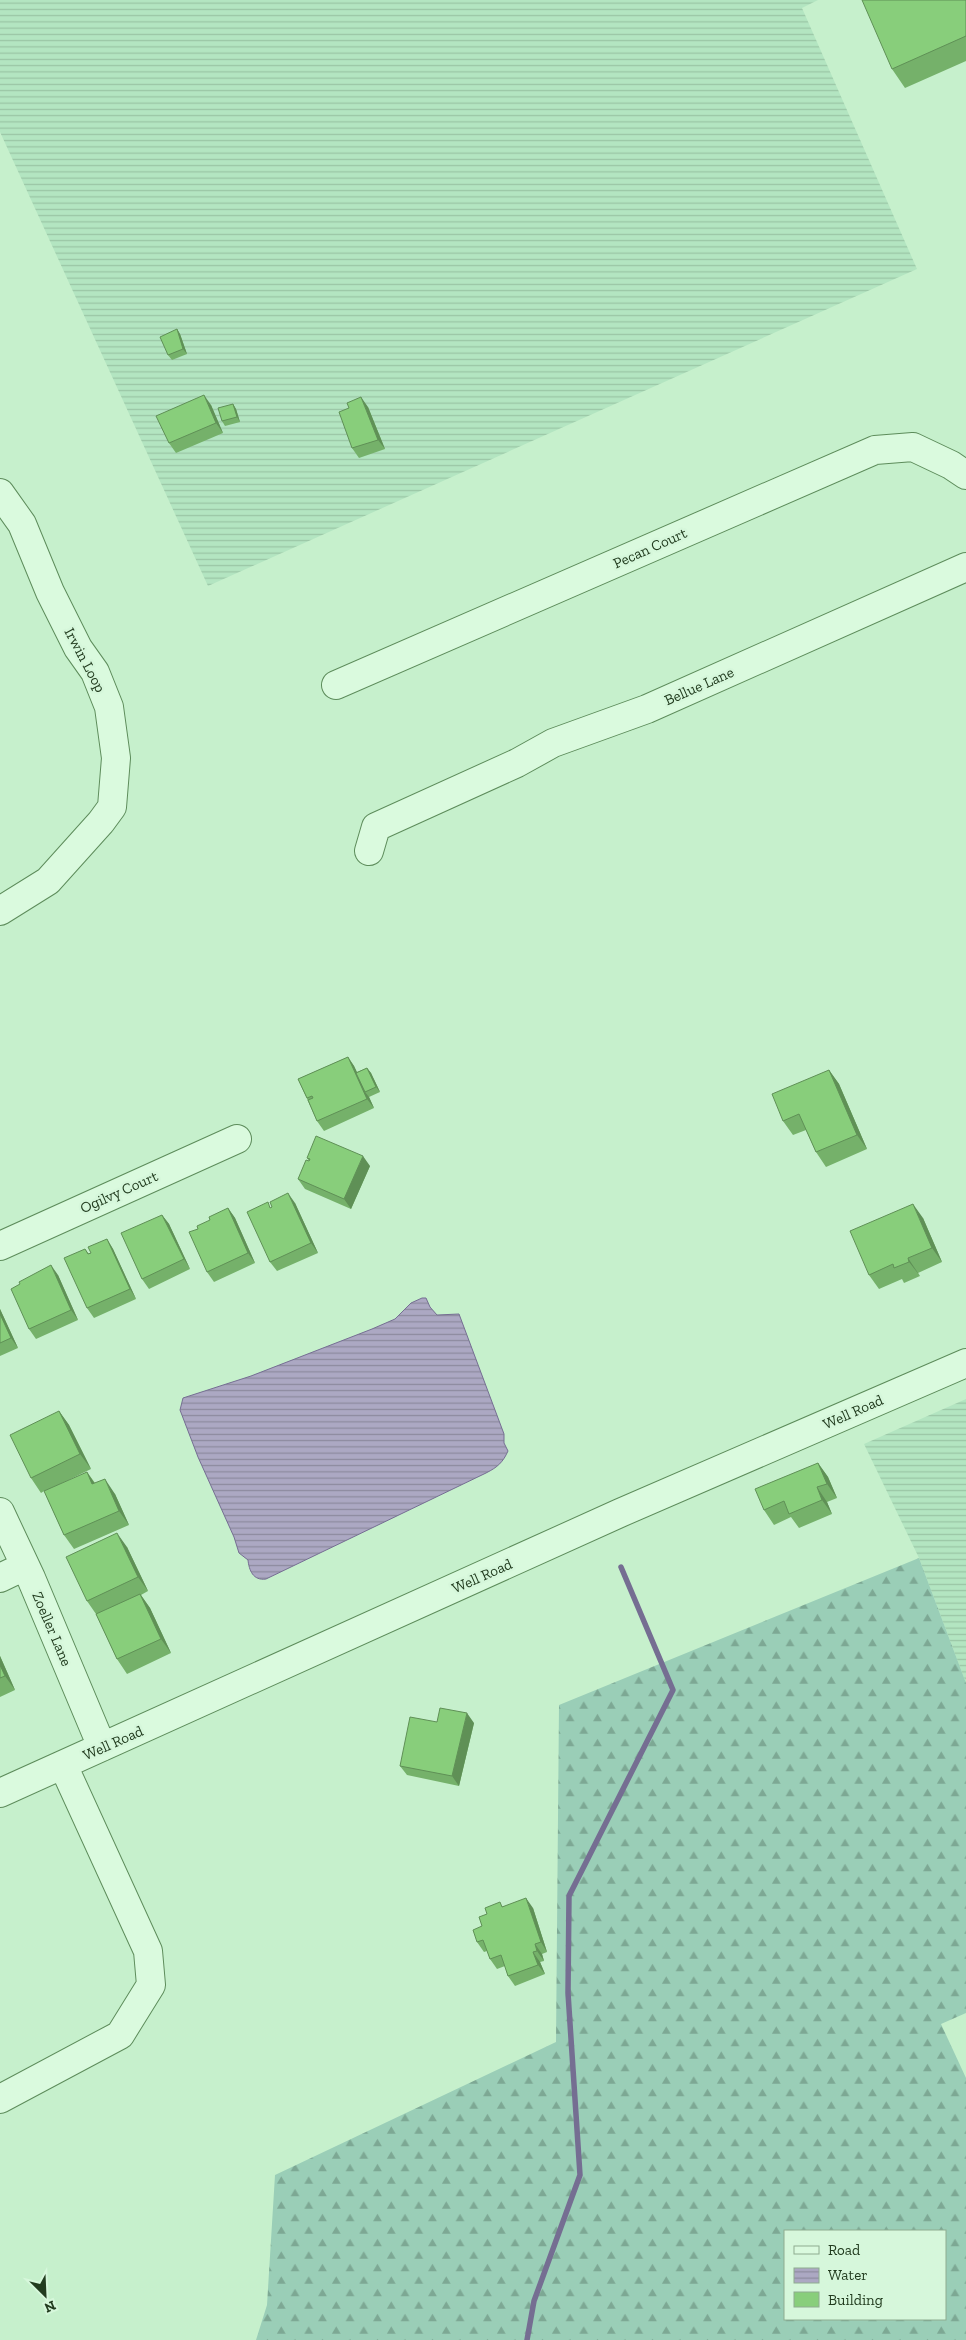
<svg xmlns="http://www.w3.org/2000/svg" width="966" height="2340" font-family="'Zilla Slab',serif">
<defs>
<pattern id="farmland-rules" width="6" height="5" patternUnits="userSpaceOnUse" patternTransform="scale(1.25)"><rect width="6" height="5" fill="#b3e5c1"/><path d="M0 2.5h6" fill="none" stroke="#9ac5a5"/></pattern>
<pattern id="forest-firs" width="22" height="20" patternUnits="userSpaceOnUse" patternTransform="scale(1.25)"><rect width="22" height="20" fill="#9aceb7"/><path d="M5 1l3.5 6h-7zM16 11l3.5 6h-7z" fill="#7da894"/></pattern>
<pattern id="water-rules" width="6" height="5" patternUnits="userSpaceOnUse" patternTransform="scale(1.25)"><rect width="6" height="5" fill="#aca8c3"/><path d="M0 2.5h6" fill="none" stroke="#8c8a9e"/></pattern>
</defs>
<rect width="100%" height="100%" fill="#c6f0cc"/>
<!-- farmland -->
<path fill="url(#farmland-rules)" d="M0 0H818L802 8 917 269 208 586 0 132Z
M966 1399V1683L919 1558 864 1444Z"/>
<!-- forest -->
<path fill="url(#forest-firs)" fill-rule="evenodd" d="M919 1558 966 1683V2013L941 2024 966 2078V2340H256L267 2305 275 2175 556 2042 559 1705ZM785 2231H945V2319H785Z"/>
<!-- water -->
<path fill="url(#water-rules)" stroke="#756e92" d="M422 1298H426L430 1307 437 1315 459 1314 504 1434V1443L508 1451C503 1462 498 1467 486 1473L266 1579C253 1581 249 1570 248 1560L239 1553 234 1537 198 1457 180 1410 183 1398 251 1376 372 1329 395 1319 411 1303Z"/>
<g fill="none" stroke-linecap="round" stroke-linejoin="round">
<!-- stream -->
<path stroke="#756e92" stroke-width="5.5" d="M527 2340 534 2301 580 2175 568 1993 569 1896 673 1690 621 1567"/>
<defs>
<path id="minor" d="M0 493 22 524 50 592 78 648 95 672 109 707 116 758 112 807 101 822 48 881 0 911
M336 685 875 450 913 447 951 465 966 475
M369 851 376 827 517 763 553 743 647 709 966 567
M0 1246 237 1139
M0 1512 31 1578 102 1747
M0 1578 25 1566
M0 1793 620 1513 966 1363
M0 2099 120 2035 151 1985 148 1951 63 1765"/>
</defs>
<!-- minor casing -->
<use href="#minor" stroke="#5d8c5b" stroke-width="30"/>
<!-- minor -->
<use href="#minor" stroke="#dafade" stroke-width="28"/>
</g>
<!-- wall -->
<path fill="#75b16a" d="M966 0V61L905 88 892 69Z
M177 329 180 334 187 354 172 360 168 355Z
M233 404 236 409 240 422 225 426 222 421Z
M211 405 223 433 176 453 169 443Z
M368 407 385 449 359 458 352 448Z
M348 1057 354 1066 357 1072 367 1068 371 1073 380 1092 369 1097 374 1108 324 1131 317 1121 298 1079Z
M829 1070 839 1084 867 1149 826 1167 816 1152 806 1130 793 1135 783 1121Z
M307 1158 370 1166 351 1209 305 1189 298 1179 309 1161Z
M295 1203 318 1253 277 1271 270 1262 271 1207Z
M228 1208 235 1218 255 1263 214 1282 207 1272 210 1220Z
M162 1215 169 1224 190 1269 149 1289 142 1279Z
M923 1218 942 1262 918 1273 920 1276 904 1283 902 1279 879 1289 869 1275Z
M107 1239 113 1249 136 1299 94 1318 87 1308 85 1249 89 1254 91 1253Z
M58 1275 78 1320 36 1339 29 1329 20 1284Z
M0 1309 18 1348 0 1356Z
M59 1411 69 1425 91 1469 50 1489 87 1472 95 1483 115 1494 129 1525 74 1549 64 1535 44 1491 41 1493 31 1478Z
M818 1463 828 1477 837 1498 827 1502 832 1514 799 1528 791 1517 774 1525 764 1510Z
M127 1547 148 1591 141 1595 150 1608 171 1653 127 1674 117 1659 96 1614 87 1601Z
M0 1656 15 1690 0 1697Z
M437 1722 474 1723 459 1786 407 1775 400 1766Z
M503 1906 533 1908 547 1952 542 1954 544 1961 540 1962 545 1974 515 1986 508 1976 505 1966 497 1969 490 1959 487 1951 484 1952 477 1942 482 1926Z"/>
<!-- shaded-wall -->
<path fill="#5f9056" d="M177 329 180 334 187 354 183 349Z
M204 395 211 405 223 433 216 423Z
M361 397 368 407 385 449 378 440Z
M233 404 236 409 240 422 237 417Z
M348 1057 354 1066 366 1092H365L369 1097 374 1108 367 1099Z
M367 1068 371 1073 380 1092 376 1087Z
M829 1070 839 1084 867 1149 857 1135Z
M363 1156 370 1166 351 1209 344 1199Z
M288 1193 295 1203 318 1253 311 1243Z
M913 1204 923 1218 942 1262 932 1248Z
M228 1208 235 1218 255 1263 248 1253Z
M162 1215 169 1224 190 1269 184 1259Z
M107 1239 113 1249 136 1299 130 1289Z
M908 1258 920 1276 909 1262Z
M51 1265 58 1275 78 1320 71 1310Z
M0 1309 18 1348 11 1338 0 1314Z
M59 1411 69 1425 91 1469 80 1454Z
M818 1463 828 1477 837 1498 827 1484Z
M87 1472 97 1487 92 1484Z
M105 1479 115 1494 129 1525 119 1511Z
M817 1487 827 1502 832 1514 822 1500Z
M117 1533 127 1547 148 1591 138 1577Z
M140 1594 150 1608 171 1653 161 1639Z
M0 1656 15 1690 5 1676 0 1665Z
M467 1713 474 1723 459 1786 452 1776Z
M526 1898 533 1908 547 1952 541 1942Z
M535 1944 542 1954 544 1961 537 1951Z
M533 1952 540 1962 545 1974 538 1965Z"/>
<!-- building -->
<path fill="#88ce7b" stroke="#5f9056" d="M862 0H966V36L892 69Z
M177 329 183 349 168 355 160 337Z
M204 395 216 423 169 443 156 416Z
M361 397 378 440 352 448 339 412 349 408 347 403Z
M233 404 237 417 222 421 218 408Z
M348 1057 367 1099 317 1121 308 1100 313 1098 312 1096 307 1098 298 1079Z
M367 1068 376 1087 365 1092 356 1073Z
M829 1070 857 1135 816 1152 799 1114 783 1121 772 1094Z
M316 1136 363 1156 344 1199 298 1179 306 1160 309 1161 310 1159 307 1158Z
M288 1193 311 1243 270 1262 247 1212 268 1202 270 1208 272 1207 270 1202Z
M913 1204 932 1248 908 1258 909 1262 894 1268 893 1264 869 1275 850 1231Z
M228 1208 248 1253 207 1272 189 1232 198 1229 197 1226 210 1220 209 1217Z
M162 1215 184 1259 142 1279 121 1233Z
M107 1239 130 1289 87 1308 64 1258 85 1249 88 1254 91 1253 88 1247Z
M51 1265 71 1310 29 1329 11 1289 20 1284 19 1282Z
M0 1314 11 1338 0 1343Z
M59 1411 80 1454 31 1478 10 1435Z
M818 1463 827 1484 817 1487 822 1500 789 1514 784 1501 764 1510 755 1489Z
M87 1472 92 1484 105 1479 119 1511 64 1535 44 1491Z
M117 1533 138 1577 87 1601 66 1557Z
M140 1594 161 1639 117 1659 96 1614Z
M0 1665 5 1676 0 1678Z
M440 1708 467 1713 452 1776 400 1766 410 1717 437 1722Z
M526 1898 541 1942 535 1944 537 1951 533 1952 538 1965 508 1976 501 1955 490 1959 483 1940 477 1942 473 1930 482 1926 479 1917 487 1914 485 1908 500 1902 502 1907Z"/>
<g text-anchor="middle" stroke-width="5" stroke-linejoin="round" paint-order="stroke">
<!-- street labels -->
<g font-size="15" fill="#223c1f" stroke="#d6f7db">
<text transform="translate(650 548) rotate(-24)" y="5">Pecan Court</text>
<text transform="translate(85 660) rotate(62)" y="5">Irwin Loop</text>
<text transform="translate(699 686) rotate(-24)" y="5">Bellue Lane</text>
<text transform="translate(119 1192) rotate(-24)" y="5">Ogilvy Court</text>
<text transform="translate(853 1412) rotate(-24)" y="5">Well Road</text>
<text transform="translate(482 1576) rotate(-24)" y="5">Well Road</text>
<text transform="translate(52 1629) rotate(67)" y="5">Zoeller Lane</text>
<text transform="translate(113 1743) rotate(-24)" y="5">Well Road</text>
</g>
</g>
<!-- legend -->
<rect x="784" y="2230" width="162" height="90" fill="#d6f7db" stroke="#8eac90"/>
<rect x="794" y="2246" width="25" height="8" fill="#dafade" stroke="#8eac90"/>
<text x="828" y="2255" font-size="15" fill="#223c1f">Road</text>
<rect x="794" y="2268" width="25" height="15" fill="url(#water-rules)" stroke="#8eac90"/>
<text x="828" y="2280" font-size="15" fill="#223c1f">Water</text>
<rect x="794" y="2292" width="25" height="15" fill="#88ce7b" stroke="#8eac90"/>
<text x="828" y="2305" font-size="15" fill="#223c1f">Building</text>
<!-- north arrow -->
<g transform="translate(45 2295) rotate(156)" stroke="#d6f7db" stroke-width="4" paint-order="stroke">
<path d="M0-4L9 19L0 12L-9 19Z" fill="#223c1f"/>
<text y="-8" font-size="14" font-weight="bold" text-anchor="middle" fill="#223c1f">N</text>
</g>
</svg>
